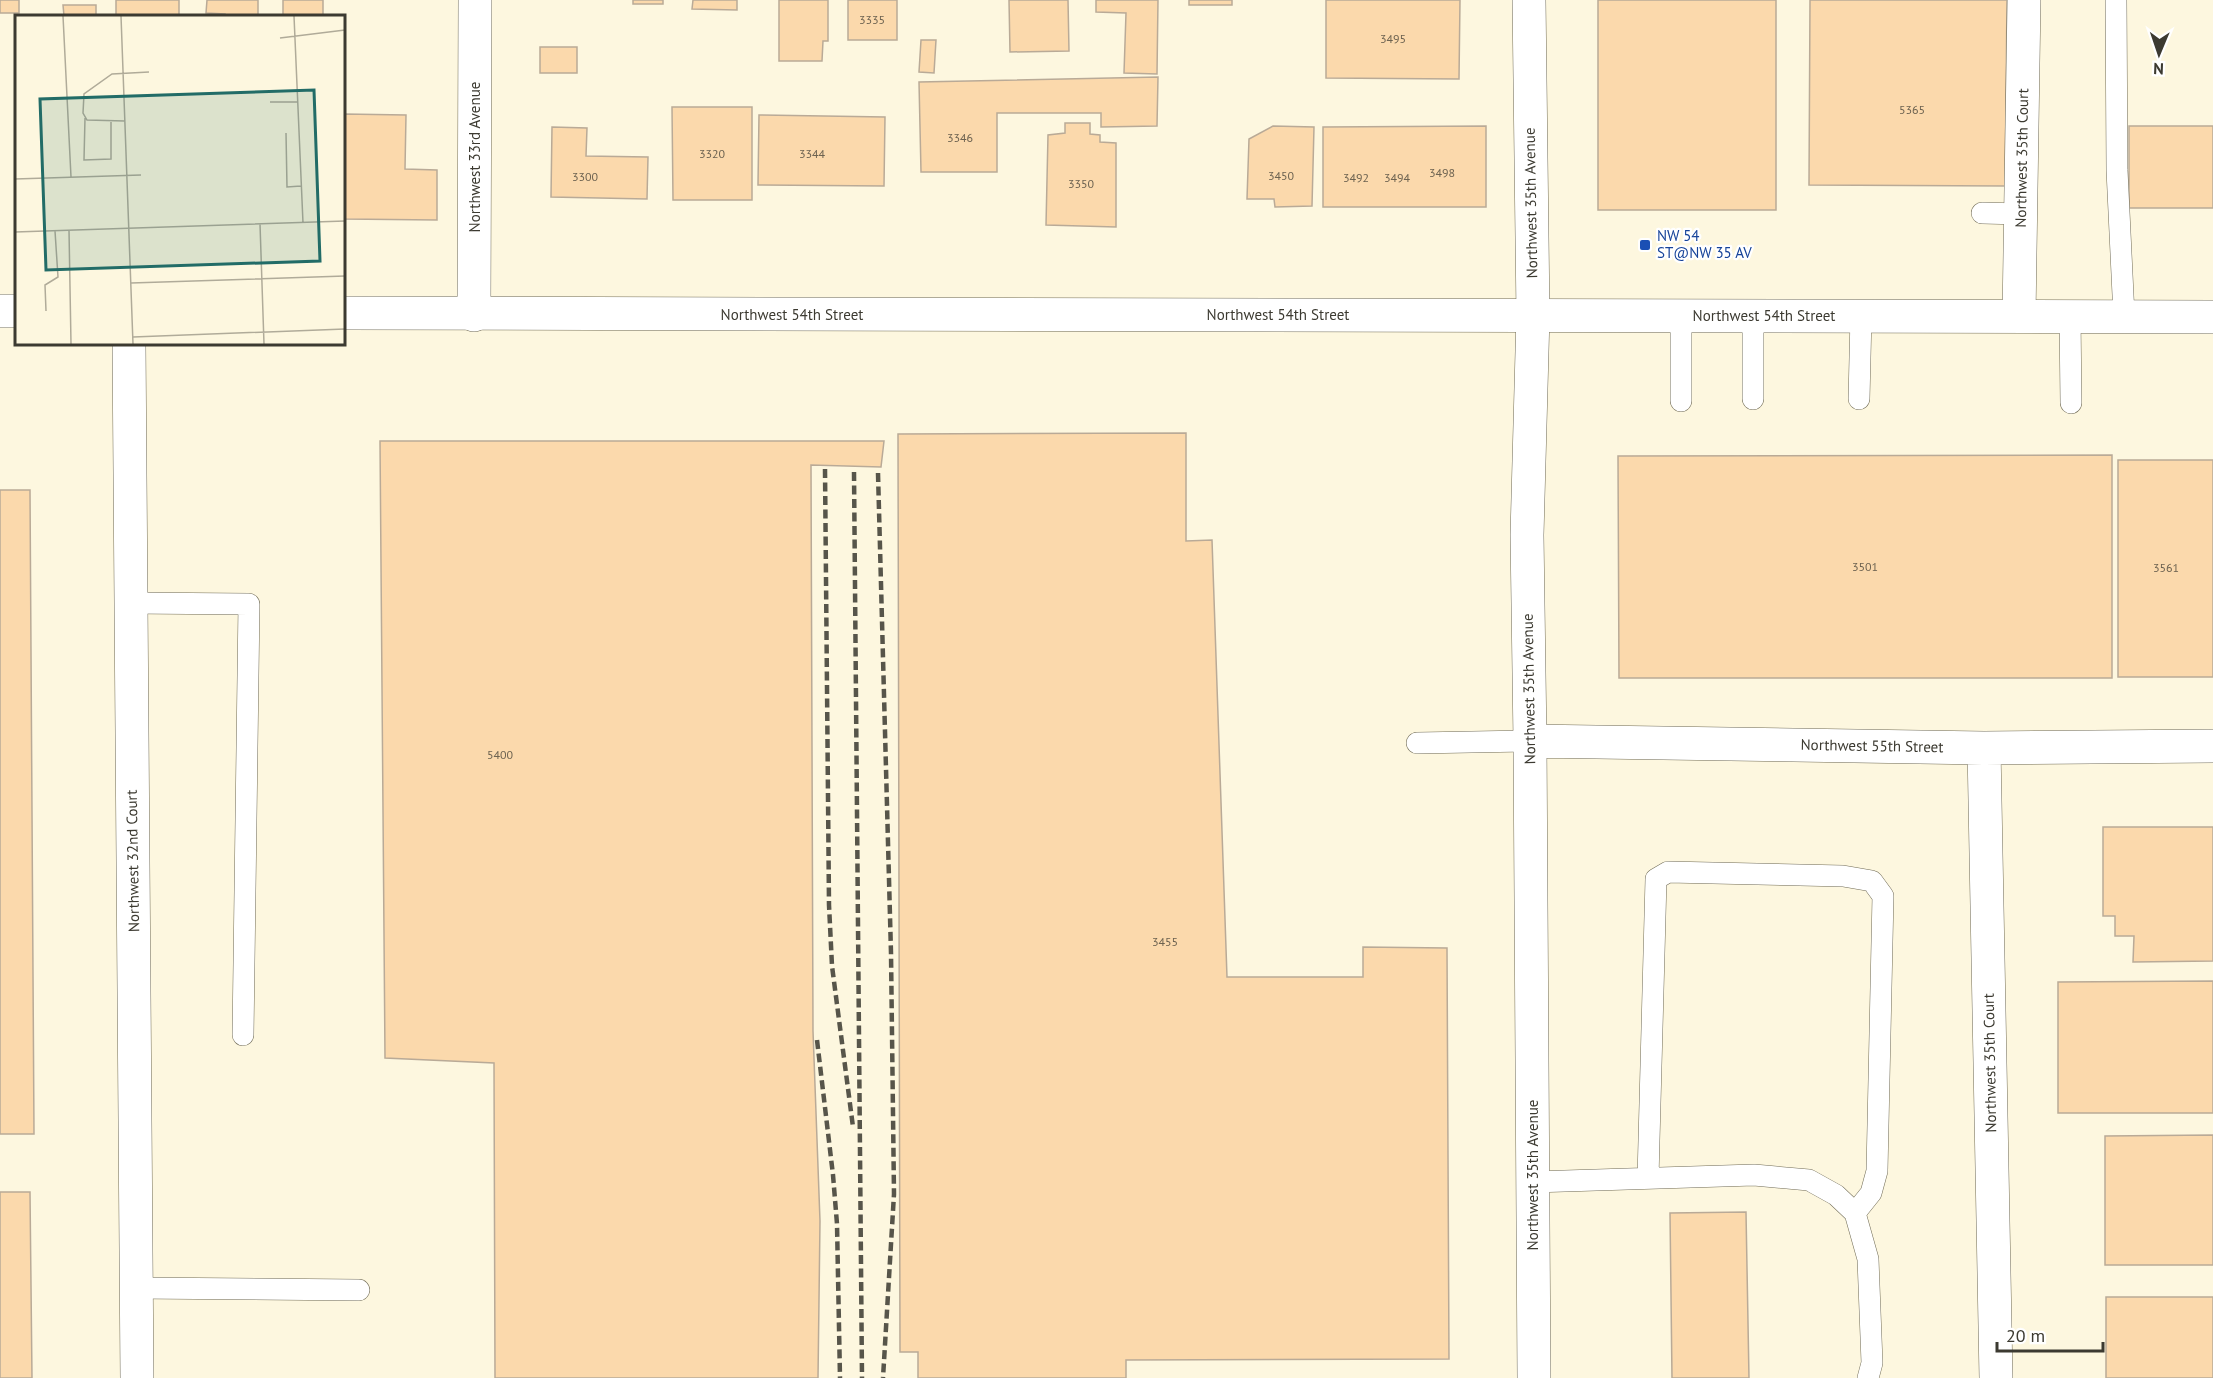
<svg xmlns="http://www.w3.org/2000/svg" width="2213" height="1378" font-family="'PT Sans',sans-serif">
<rect width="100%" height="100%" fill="#fdf7df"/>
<!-- building -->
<path fill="#fbd9ac" stroke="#b9aa97" stroke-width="1.5" d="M0 0H19V13H0Z
M116 0H179V16H116Z
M207 0H258V16H225V14L206 13Z
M283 0H323V16H283Z
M633 0H663V4H633Z
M693 0H737V10L692 9Z
M779 0H828V41H823L822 61H779Z
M848 0H897V40H848Z
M1009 0H1068L1069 51 1010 52Z
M1096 0H1158L1157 74 1124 73 1126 13 1096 12Z
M1189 0H1232V5H1189Z
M1326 0H1460L1459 79 1326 78Z
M1598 0H1776V210H1598Z
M1810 0H2007L2005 186 1809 185Z
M63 5H96V16H64Z
M921 40H936L934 73 919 72Z
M540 47H577V73H540Z
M1158 77 1157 126 1101 127V113H997V172H921L919 82Z
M672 107H752V200H673Z
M344 114 406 115 405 169 437 170V220L344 219Z
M759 115 885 117 884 186 758 185Z
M1065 123H1090V134L1100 135V142L1116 143V227L1046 225 1048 135 1065 133Z
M1273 126 1314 127 1312 206 1275 207 1274 199H1247L1249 139Z
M1486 126V207H1323V127Z
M2129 126H2213V208H2129Z
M552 127 587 128 586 156 648 157 647 199 551 197Z
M1186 433V541L1212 540 1227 977H1363V947L1447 948 1449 1359 1126 1360V1378H918V1352H900L898 434Z
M380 441H884L881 467 811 465 813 1031 820 1221 818 1378H495L494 1063 385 1058Z
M2112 455V678H1619L1618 456Z
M2118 460H2213V677H2118Z
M0 490H30L34 1134H0Z
M2103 827H2213V961L2133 962 2134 936H2115V916H2103Z
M2213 981V1113H2058V982Z
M2213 1135V1265H2105V1136Z
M0 1192H30L32 1378H0Z
M1746 1212 1749 1378H1672L1670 1213Z
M2106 1297H2213V1378H2106Z"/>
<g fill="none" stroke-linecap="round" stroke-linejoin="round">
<defs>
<path id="service" d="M2116 0 2117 170 2124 316
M1982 213 2021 214
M2070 316 2071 403
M1753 399V316
M1859 399 1861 316
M1681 401V315
M130 603 249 604 243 1035
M1417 743 1530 741
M1648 1178 1656 879 1668 872 1843 876 1872 881 1883 896 1877 1171 1871 1193 1855 1213
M1533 1182 1754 1175 1809 1180 1836 1195 1855 1213 1868 1259 1872 1363 1868 1378
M136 1288 359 1290"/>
<path id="minor" d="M1529 0 1533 315 1527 535 1530 741 1534 1378
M474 315 475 0
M2019 316 2024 0
M129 344 137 1378
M1530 741 1984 748 2213 746
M1984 748 1996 1378"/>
<path id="secondary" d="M0 311H16
M344 313 2213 317"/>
</defs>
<!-- service casing -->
<use href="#service" stroke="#716c57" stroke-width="22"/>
<!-- minor casing -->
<use href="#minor" stroke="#716c57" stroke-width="34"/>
<!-- secondary casing -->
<use href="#secondary" stroke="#716c57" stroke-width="34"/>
<!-- service -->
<use href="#service" stroke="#fff" stroke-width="21"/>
<!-- minor -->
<use href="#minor" stroke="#fff" stroke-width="33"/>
<!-- secondary -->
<use href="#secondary" stroke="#fff" stroke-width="33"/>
<!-- rail -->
<path stroke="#57554a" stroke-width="4.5" stroke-dasharray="9 4.5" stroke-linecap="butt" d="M825 469 829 905 832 966 853 1127
M854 472 862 1378
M878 473 891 953 894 1194 883 1378
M817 1040 833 1175 837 1224 840 1378"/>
</g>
<!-- markers -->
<rect fill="#1a4fb4" stroke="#fff" stroke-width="2" x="1639" y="239" width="12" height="12" rx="3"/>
<g text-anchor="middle" stroke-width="4.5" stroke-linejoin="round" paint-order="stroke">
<!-- number labels -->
<g font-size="12" fill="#6c6250">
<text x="872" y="24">3335</text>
<text x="1393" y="43">3495</text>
<text x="1912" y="114">5365</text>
<text x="960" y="142">3346</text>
<text x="712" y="158">3320</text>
<text x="812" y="158">3344</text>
<text x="1442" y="177">3498</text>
<text x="1281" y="180">3450</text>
<text x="585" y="181">3300</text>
<text x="1356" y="182">3492</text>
<text x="1397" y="182">3494</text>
<text x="1081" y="188">3350</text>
<text x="1865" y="571">3501</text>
<text x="2166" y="572">3561</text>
<text x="500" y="759">5400</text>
<text x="1165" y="946">3455</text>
</g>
<!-- street labels -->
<g font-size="15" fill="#3c3a31" stroke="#fff">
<text transform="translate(475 157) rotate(-90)" y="5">Northwest 33rd Avenue</text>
<text transform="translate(2022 158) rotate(-89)" y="5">Northwest 35th Court</text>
<text transform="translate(1531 203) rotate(-91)" y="5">Northwest 35th Avenue</text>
<text x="792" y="320">Northwest 54th Street</text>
<text x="1278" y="320">Northwest 54th Street</text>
<text x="1764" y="321">Northwest 54th Street</text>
<text transform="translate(1529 689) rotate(-91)" y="5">Northwest 35th Avenue</text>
<text transform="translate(1872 746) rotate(1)" y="5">Northwest 55th Street</text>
<text transform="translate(133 861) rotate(-91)" y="5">Northwest 32nd Court</text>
<text transform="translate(1990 1063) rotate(-91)" y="5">Northwest 35th Court</text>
<text transform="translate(1533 1175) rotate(-90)" y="5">Northwest 35th Avenue</text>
</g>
<!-- transit labels -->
<g font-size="15" fill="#164399" stroke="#fff" text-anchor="start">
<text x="1657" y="241">NW 54<tspan x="1657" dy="17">ST@NW 35 AV</tspan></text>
</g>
</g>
<!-- overview -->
<g transform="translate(15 15)">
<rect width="330" height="330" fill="#fdf7df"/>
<path fill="none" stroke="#b0ab99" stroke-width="1.5" d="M48 1 56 162M106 1 118 329M279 1 288 208M265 23 330 15M255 87H283M70 103 69 145 96 144V107M110 106 72 105 68 98 69 79 97 59 134 57M271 118 272 172 286 171M0 164 126 160M245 209 249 329M54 215 56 329M0 217 330 206M116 268 330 261M31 296 30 270 43 262 40 216M118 322 330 314"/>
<path fill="#226c67" fill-opacity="0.15" stroke="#226c67" stroke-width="3" d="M299 75 305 246 31 255 25 84Z"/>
<rect width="330" height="330" fill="none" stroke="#3c3a31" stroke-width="3"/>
</g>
<!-- north arrow -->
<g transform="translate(2159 54) rotate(182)" stroke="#ffffff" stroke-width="4.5" paint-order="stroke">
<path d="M0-4.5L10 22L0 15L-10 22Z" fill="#3c3a31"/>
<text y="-9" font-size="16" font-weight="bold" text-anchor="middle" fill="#3c3a31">N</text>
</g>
<!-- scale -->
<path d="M1997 1342v9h106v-9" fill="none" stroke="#3c3a31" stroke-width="3"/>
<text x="2006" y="1342" font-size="18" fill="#3c3a31" stroke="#ffffff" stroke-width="4.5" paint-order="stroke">20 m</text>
</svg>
